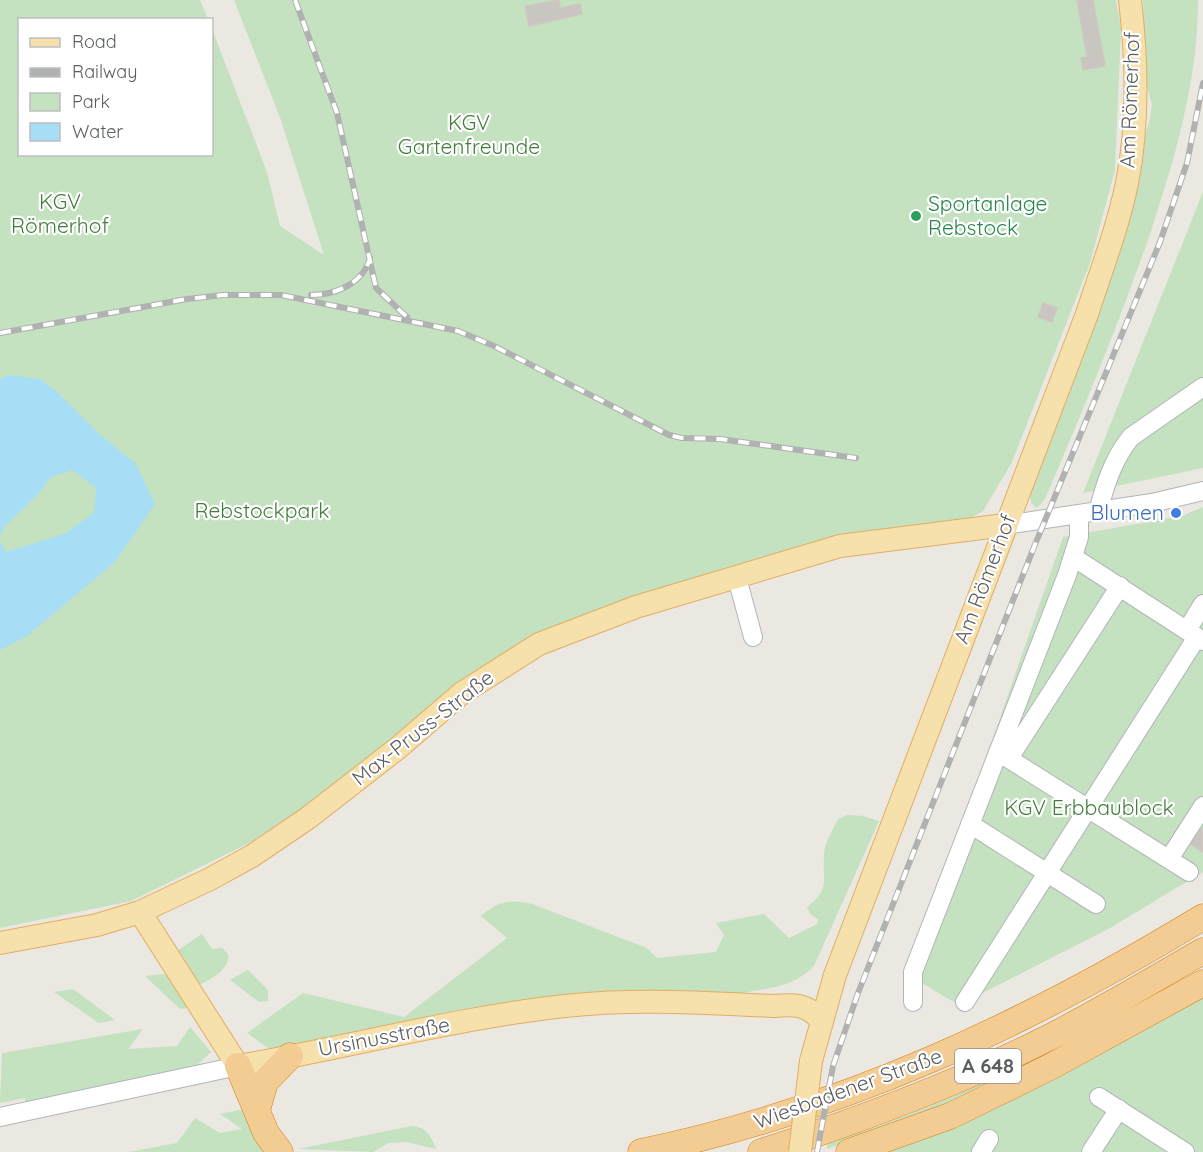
<svg xmlns="http://www.w3.org/2000/svg" width="1203" height="1152" font-family="Quicksand,sans-serif">
<rect width="100%" height="100%" fill="#ebe8e1"/>
<!-- green -->
<path fill="#c4e1c0" d="M0 0H200L208 19 20 20V154H212V29L267 172 280 226 324 255 281 120 234 0H1116L1121 28 1115 170 1090 263 1012 462 983 511 967 520 539 637 306 815 131 901 0 928Z
M1143 0H1198C1198 84 1174 161 1148 240 1117 328 1082 413 1045 499L1037 508 1031 503 1030 493 1149 123 1152 105 1146 83Z
M1203 192V468L1083 493Z
M1203 507V872L1110 928 959 1005 910 976 1063 537 1182 516Z
M847 815 863 816 879 821 814 966C789 992 759 987 726 997L273 1052 247 1033 303 993 404 1017 507 938 481 916C498 901 510 899 532 904L647 948 657 958 716 952 724 935 716 923 764 914 789 938 817 924 818 919 810 914 807 907C831 888 822 881 824 855 824 844 833 830 838 819Z
M202 934 212 949 222 948 228 954C230 972 208 979 195 988L174 953Z
M248 970 268 990V1001L259 1002 230 980Z
M161 974 172 975 193 1007 180 1009 145 976Z
M73 989 115 1020 99 1023 54 992Z
M1203 996V1152H882L1034 1089Z
M1120 1014 1123 1018 956 1100 827 1149V1144C929 1111 1027 1066 1120 1014Z
M190 1027 211 1052 197 1065 180 1072 25 1103V1098L0 1103 2 1053 143 1029 128 1049 177 1046Z
M244 1109 269 1152H129L177 1143 195 1118 220 1133 242 1129 220 1114Z
M412 1126C426 1127 432 1137 436 1149L406 1142 389 1143 373 1152 298 1149Z"/>
<!-- water -->
<path fill="#a7def6" d="M8 375 40 379 59 394 99 434 136 464 155 504 115 562 27 636 0 650V542L6 552 64 534 94 513 96 488 72 470 51 477 39 493 4 527 0 537V379Z"/>
<!-- building -->
<path fill="#c9c5c0" stroke="#cfc8c0" stroke-width="1.5" d="M559 0 560 8 580 4 582 14 529 26 525 6Z
M1077 0H1093L1105 66 1083 70 1081 58 1087 57Z
M1043 303 1057 308 1052 322 1038 317Z
M1194 825 1203 830V852L1185 841Z"/>
<g fill="none" stroke-linecap="round" stroke-linejoin="round">
<defs>
<path id="minor" d="M1098 512C1105 485 1113 459 1131 437L1203 387
M1005 525 1152 503 1203 491
M1073 557 1203 641
M737 578 753 637
M1187 630 1203 604
M998 752 1189 872
M1009 758 1120 586
M970 824 1096 904
M1169 859 1203 806
M913 1002V972L1067 575 1079 537V515
M965 1002 1197 637
M1099 1097 1185 1152
M0 1117 238 1066
M981 1152 989 1139
M1091 1152 1119 1109"/>
<path id="major" d="M140 912 238 1066
M0 943 97 925 140 912 210 879 252 856 308 818 398 748 462 693 539 644 636 607 840 546 1005 525
M811 1061 835 975 1087 314C1101 271 1118 227 1127 183 1139 123 1137 60 1130 0
M238 1066C347 1048 454 1018 565 1006 634 998 704 1003 774 1006 794 1004 807 1004 821 1020"/>
<path id="highway" d="M238 1066 266 1133 280 1152
M257 1110 265 1082 290 1056
M641 1152C846 1109 1025 1025 1203 917
M761 1152C861 1120 959 1083 1052 1036 1104 1009 1153 980 1203 951
M849 1152 950 1116 1050 1067 1203 983"/>
</defs>
<!-- minor casing -->
<use href="#minor" stroke="#b2b5b8" stroke-width="20"/>
<!-- major casing -->
<use href="#major" stroke="#e2ad63" stroke-width="24"/>
<!-- highway casing -->
<use href="#highway" stroke="#d68016" stroke-width="27"/>
<!-- minor -->
<use href="#minor" stroke="#fff" stroke-width="18"/>
<!-- major -->
<use href="#major" stroke="#f6e0ab" stroke-width="22"/>
<!-- highway -->
<use href="#highway" stroke="#f2cc92" stroke-width="26"/>
<defs>
<path id="rail" d="M295 0 337 113 376 288 407 317
M311 295C335 295 363 284 370 258
M0 333 187 299 223 295H281L458 331 494 346 669 435 682 438 720 439 856 458
M817 1152 833 1066 858 993 1034 547 1160 242 1187 163 1203 83"/>
</defs>
<!-- rail casing -->
<use href="#rail" stroke="#b0b1b1" stroke-width="6"/>
<!-- rail -->
<use href="#rail" stroke="#fff" stroke-width="4" stroke-dasharray="11" stroke-linecap="butt"/>
<defs>
<path id="major-bridge" d="M800 1152 811 1061"/>
</defs>
<!-- major-bridge casing -->
<use href="#major-bridge" stroke="#e2ad63" stroke-width="24" stroke-linecap="butt"/>
<!-- major-bridge -->
<use href="#major-bridge" stroke="#f6e0ab" stroke-width="22"/>
</g>
<!-- markers -->
<circle fill="#2e9e5b" stroke="#fff" stroke-width="2" cx="916" cy="216" r="6"/>
<circle fill="#3f7fe0" stroke="#fff" stroke-width="2" cx="1176" cy="513" r="6"/>
<g text-anchor="middle" stroke-width="4.5" stroke-linejoin="round" paint-order="stroke">
<!-- shield labels -->
<rect fill="#fff" stroke="#8c8e90" stroke-width="1.5" x="955" y="1049" width="66" height="34" rx="4.5"/>
<g font-size="20" font-weight="bold" fill="#5a5e61">
<text x="988" y="1073">A 648</text>
</g>
<!-- street labels -->
<g font-size="21" fill="#5a5e61" stroke="#fff">
<text transform="translate(1130 100) rotate(-88)" y="7">Am Römerhof</text>
<text transform="translate(985 579) rotate(-69)" y="7">Am Römerhof</text>
<text transform="translate(423 728) rotate(-38)" y="7">Max-Pruss-Straße</text>
<text transform="translate(384 1037) rotate(-11)" y="7">Ursinusstraße</text>
<text transform="translate(848 1089) rotate(-20)" y="7">Wiesbadener Straße</text>
</g>
<!-- park labels -->
<g font-size="21" fill="#427d3c" stroke="#fff">
<text x="469" y="130">KGV<tspan x="469" dy="24">Gartenfreunde</tspan></text>
<text x="60" y="209">KGV<tspan x="60" dy="24">Römerhof</tspan></text>
<text x="262" y="518">Rebstockpark</text>
<text x="1089" y="815">KGV Erbbaublock</text>
</g>
<!-- leisure labels -->
<g font-size="21" fill="#27864d" stroke="#fff" text-anchor="start">
<text x="928" y="211">Sportanlage<tspan x="928" dy="24">Rebstock</tspan></text>
</g>
<!-- shop labels -->
<g font-size="21" fill="#366cbe" stroke="#fff" text-anchor="end">
<text x="1164" y="520">Blumen</text>
</g>
</g>
<!-- legend -->
<rect x="18" y="18" width="195" height="138" fill="#ffffff" stroke="#bdbfc0" stroke-width="1.5"/>
<rect x="30" y="38" width="30" height="9" fill="#f6e0ab" stroke="#bdbfc0" stroke-width="1.5"/>
<text x="72" y="48" font-size="18" fill="#5a5e61">Road</text>
<rect x="30" y="68" width="30" height="9" fill="#b0b1b1" stroke="#bdbfc0" stroke-width="1.5"/>
<text x="72" y="78" font-size="18" fill="#5a5e61">Railway</text>
<rect x="30" y="93" width="30" height="18" fill="#c4e1c0" stroke="#bdbfc0" stroke-width="1.5"/>
<text x="72" y="108" font-size="18" fill="#5a5e61">Park</text>
<rect x="30" y="123" width="30" height="18" fill="#a7def6" stroke="#bdbfc0" stroke-width="1.5"/>
<text x="72" y="138" font-size="18" fill="#5a5e61">Water</text>
</svg>
